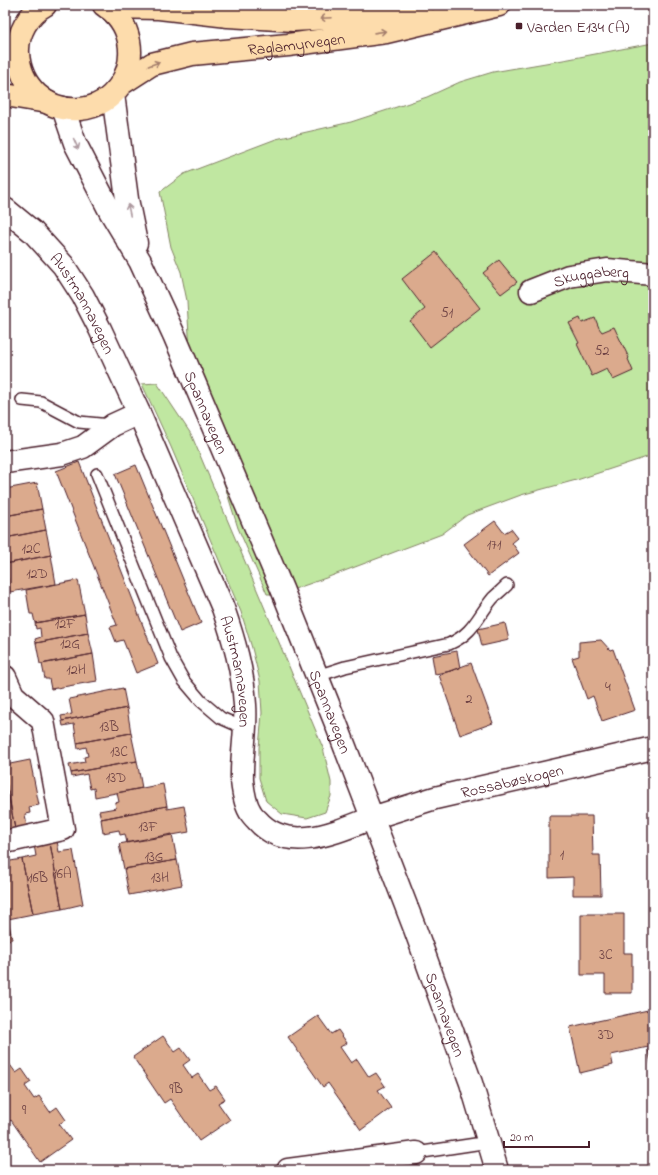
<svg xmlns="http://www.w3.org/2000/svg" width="658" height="1175" font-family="'Indie Flower',sans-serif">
<rect width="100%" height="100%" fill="#fff"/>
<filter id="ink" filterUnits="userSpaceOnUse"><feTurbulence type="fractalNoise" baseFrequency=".025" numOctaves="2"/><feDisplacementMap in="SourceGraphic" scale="8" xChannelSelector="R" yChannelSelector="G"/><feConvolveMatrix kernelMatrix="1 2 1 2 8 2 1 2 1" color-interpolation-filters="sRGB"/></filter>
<g filter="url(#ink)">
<!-- green -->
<path fill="#c0e7a1" stroke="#858366" d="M653 43V455L580 479 521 495 467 515 442 534 326 578 280 594H267L238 528 217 461 193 403 187 301 181 272 171 247 160 192 184 174 276 139 351 122 427 97 460 82 493 72 569 59Z
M157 383 191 434 268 616 323 748 331 782V796L325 812 307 818 282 814 266 801 259 778V748L262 713 260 681 252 648 241 612 171 447 142 384Z"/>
<!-- building -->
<path fill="#dbaa8d" stroke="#4a1f2b" d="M436 252 480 308 430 347 410 321 425 309 402 279Z
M499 260 517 282 501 294 483 273Z
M580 318 582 323 595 318 599 328 602 332 614 327 629 358 628 359 633 371 613 380 607 369 592 376 577 344 579 343 569 323Z
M79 462 158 664 136 673 123 640 116 642 110 627 117 625 56 471Z
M136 465 201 623 180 632 115 474Z
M37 483 42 509 5 516V489Z
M42 509 46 530 5 538V516Z
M495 521 504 533 511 529 518 538 512 543 519 553 488 576 464 544Z
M46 530 51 555 5 564V538Z
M51 555 56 584 10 592 8 578 5 579V564Z
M78 580 85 614 35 623 33 614H30L26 590Z
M85 614 88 633 36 643 35 639 41 637 40 628 36 629 35 623Z
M505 623 509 640 482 646 478 629Z
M88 633 93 654 40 664 36 643Z
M601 640 610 650 613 649 635 710 602 721 593 696 587 699 572 658 579 656V642Z
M457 651 460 668 451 671 435 674 432 656Z
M93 654 97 681 51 689 49 679H45L42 664Z
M471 663 493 723 460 735 439 675Z
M123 688 127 708 62 721 61 716 72 714 69 699Z
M127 708 131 733 77 743 74 724 63 726 62 721Z
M131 733 137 761 71 773 69 765 85 762 84 757 88 756 86 747 78 749 77 743Z
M30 760 39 805 29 807 30 813 25 814 27 827 15 829 5 776V765Z
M137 761 142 788 95 797 94 788 90 789 87 774 72 777 71 773Z
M5 776 15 829 6 831 5 823Z
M163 784 167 806 101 819 99 811 116 808 115 803 119 802 117 793Z
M167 806V809L184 806 189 832 127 843 125 834 120 835 119 830 103 833 101 819Z
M549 816H592L593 855H600L601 895H573V877L549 878Z
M172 834 177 860 124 869 119 844Z
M57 841 59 852 73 850 83 904 62 909 50 843Z
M50 843 62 909 33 914 22 859 36 856 34 845Z
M22 859 33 914 8 919 5 903V862Z
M177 860 182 885 129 895 124 869Z
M5 903 12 939 5 941Z
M581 914H624V953H632V993H605V975H581Z
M648 1010 653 1034V1046L611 1055 613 1065 580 1073 570 1027Z
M318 1016 331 1034 338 1030 347 1043 340 1047 351 1063 357 1059 369 1077 376 1073 385 1086 378 1090 391 1108 361 1130 328 1083 323 1087 288 1037Z
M163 1036 175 1052 181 1048 190 1060 183 1065 192 1078 198 1074 209 1090 216 1086 225 1099 218 1103 230 1120 199 1141 170 1099 164 1103 133 1057Z
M653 1048V1072L648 1049Z
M5 1058 16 1073 22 1069 31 1082 25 1086 34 1099 39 1096 50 1112 57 1107 66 1120 59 1124 71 1140 40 1162 11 1120 6 1124 5 1123Z"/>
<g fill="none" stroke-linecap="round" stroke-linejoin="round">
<defs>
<path id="lane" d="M22 400 41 402 79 422 110 425
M97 474 171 658 184 681 201 701 221 718 246 729
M317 676 345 667 449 644C474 633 477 617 493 598 497 594 502 590 507 585
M416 1153 489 1142"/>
<g id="street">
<path id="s1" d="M531 291 569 276 607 270 653 274"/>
<path d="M5 462 62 454 83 447 113 425 139 413"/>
<path d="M5 677 13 695 43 721 63 829 5 842"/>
<path id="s2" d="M372 818 435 798 653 748"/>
<path d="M288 1170 416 1153"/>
</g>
<g id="secondary">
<path d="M113 94 127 199 136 243"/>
<path id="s3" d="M63 108 75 143 110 211 140 261 175 337 282 589 335 721 415 929 471 1083 497 1170"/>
<path id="s4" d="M5 209 33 232 63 265 83 296 100 329 139 413 223 608C234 640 243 671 245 705 247 730 241 755 242 781 243 790 245 805 251 813 252 815 255 818 257 820 287 855 336 832 372 818"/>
</g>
<g id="highway">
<path d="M45 5C28 14 17 34 18 53 20 86 46 112 80 109 114 106 135 73 129 41 126 26 117 13 104 5"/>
<path d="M107 7 159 8 228 16 293 20 421 13"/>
<path id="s5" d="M121 84 152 64 192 54 288 45 386 32 499 5"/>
<path d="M5 95 47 102"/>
</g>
</defs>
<!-- lane casing -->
<use href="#lane" stroke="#4a1f2b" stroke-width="14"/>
<!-- street casing -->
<use href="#street" stroke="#4a1f2b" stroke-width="25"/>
<!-- secondary casing -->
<use href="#secondary" stroke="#4a1f2b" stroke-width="25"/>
<!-- highway casing -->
<use href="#highway" stroke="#4a1f2b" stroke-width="25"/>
<!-- lane -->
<use href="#lane" stroke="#fff" stroke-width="11"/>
<!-- street -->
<use href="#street" stroke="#fff" stroke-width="22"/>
<!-- secondary -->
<use href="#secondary" stroke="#fff" stroke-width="22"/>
<!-- highway -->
<use href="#highway" stroke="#fddcac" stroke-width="22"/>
</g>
<!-- one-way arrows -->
<defs><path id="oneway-shaft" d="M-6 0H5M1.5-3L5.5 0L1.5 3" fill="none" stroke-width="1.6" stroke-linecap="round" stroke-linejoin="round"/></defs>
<g stroke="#a47e6c">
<use href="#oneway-shaft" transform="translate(326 18) rotate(177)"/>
<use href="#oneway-shaft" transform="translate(380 32) rotate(-8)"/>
<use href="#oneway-shaft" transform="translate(154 64) rotate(-20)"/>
</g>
<g stroke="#ae9aa0">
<use href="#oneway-shaft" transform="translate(76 144) rotate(66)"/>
<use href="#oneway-shaft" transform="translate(129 210) rotate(-102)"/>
</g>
</g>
<!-- markers -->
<rect fill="#4a1f2b" stroke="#fff" stroke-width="1.5" x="515" y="22" width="8" height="8" rx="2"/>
<g text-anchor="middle" stroke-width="4" stroke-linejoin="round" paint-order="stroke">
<!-- number labels -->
<g font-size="14" fill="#6e4244">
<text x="447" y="317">51</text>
<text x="602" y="355">52</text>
<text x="494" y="549">171</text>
<text x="31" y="553">12C</text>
<text x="37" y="578">12D</text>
<text x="65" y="628">12F</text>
<text x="70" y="648">12G</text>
<text x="76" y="674">12H</text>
<text x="608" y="691">4</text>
<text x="469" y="703">2</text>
<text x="109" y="731">13B</text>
<text x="119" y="756">13C</text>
<text x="116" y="782">13D</text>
<text x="148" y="831">13F</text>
<text x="562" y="859">1</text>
<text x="154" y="861">13G</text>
<text x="62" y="878">16A</text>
<text x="38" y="882">16B</text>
<text x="160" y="882">13H</text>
<text x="606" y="959">3C</text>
<text x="606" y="1039">3D</text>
<text x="176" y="1093">9B</text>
<text x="24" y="1114">9</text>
</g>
<!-- poi labels -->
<g font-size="16" fill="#4a1f2b" stroke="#fff" text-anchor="start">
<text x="527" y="32">Varden E134 (A)</text>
</g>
<!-- street labels -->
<g font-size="16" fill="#4a1f2b" stroke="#fff">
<text dy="6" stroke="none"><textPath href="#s5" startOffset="183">Raglamyrvegen</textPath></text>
<text dy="6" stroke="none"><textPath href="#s1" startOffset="63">Skuggaberg</textPath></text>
<text dy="6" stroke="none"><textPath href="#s4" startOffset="124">Austmannavegen</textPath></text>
<text dy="6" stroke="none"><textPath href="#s3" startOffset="337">Spannavegen</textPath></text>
<text dy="6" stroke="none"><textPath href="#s4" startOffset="525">Austmannavegen</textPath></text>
<text dy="6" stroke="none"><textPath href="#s3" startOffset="661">Spannavegen</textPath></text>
<text dy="6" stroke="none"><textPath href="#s2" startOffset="145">Rossabøskogen</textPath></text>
<text dy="6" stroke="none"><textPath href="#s3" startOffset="985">Spannavegen</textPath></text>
</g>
</g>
<!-- margin -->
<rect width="658" height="1175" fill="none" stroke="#fff" stroke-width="20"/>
<rect x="10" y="10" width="638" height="1155" fill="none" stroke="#4a1f2b" stroke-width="1.5" filter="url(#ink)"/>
<!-- scale -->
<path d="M504 1141v6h85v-6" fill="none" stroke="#4a1f2b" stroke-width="2"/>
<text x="510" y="1141" font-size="12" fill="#4a1f2b" stroke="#ffffff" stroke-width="3" paint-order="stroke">20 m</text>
</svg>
